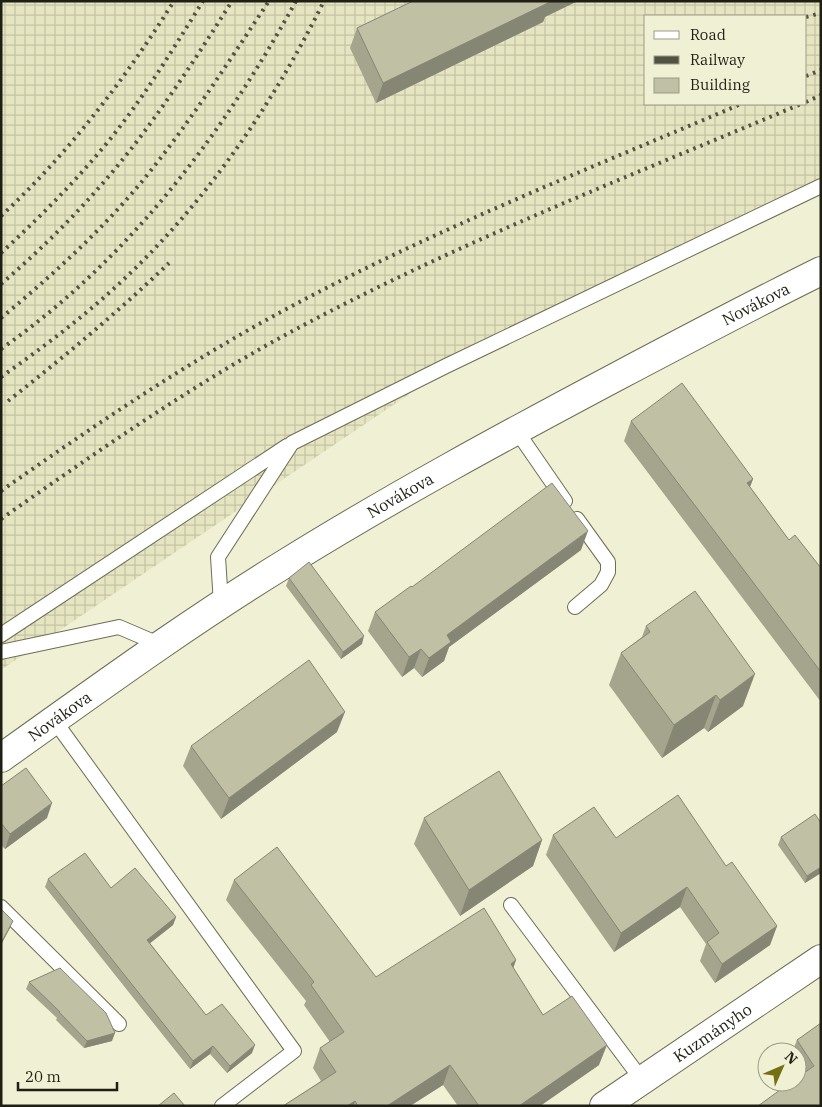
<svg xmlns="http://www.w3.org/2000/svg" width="822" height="1107" font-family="'IBM Plex Serif',serif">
<defs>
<pattern id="industrial-grid" width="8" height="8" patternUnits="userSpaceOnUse" patternTransform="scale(1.25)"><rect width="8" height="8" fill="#e5e5c1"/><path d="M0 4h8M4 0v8" fill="none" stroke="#c4c4a5"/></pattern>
</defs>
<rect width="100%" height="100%" fill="#f0f0d4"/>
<!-- industrial -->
<path fill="url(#industrial-grid)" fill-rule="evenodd" d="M1 1H821V194L442 372 1 670ZM646 16H806V104H646Z"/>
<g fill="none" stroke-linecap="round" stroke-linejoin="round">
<defs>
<path id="lane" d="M516 430 565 501
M221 604 218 557 292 443 446 366 821 186
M575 607 601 585 608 572V562L577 519
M1 635 287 446
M1 652 119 627 161 645
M54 720 294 1051 222 1106
M511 905 642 1080
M1 907 119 1024"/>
<g id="street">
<path id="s1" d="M1 758C95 691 188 623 286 563 394 496 505 436 616 377 684 341 752 305 821 271"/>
<path id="s2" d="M604 1106 821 959"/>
</g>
</defs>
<!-- lane casing -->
<use href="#lane" stroke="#6e6d55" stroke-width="16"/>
<!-- street casing -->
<use href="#street" stroke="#6e6d55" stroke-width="30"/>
<!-- lane -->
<use href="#lane" stroke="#fff" stroke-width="14"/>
<!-- street -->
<use href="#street" stroke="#fff" stroke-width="28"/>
<!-- rail -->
<path stroke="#525243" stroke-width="4" stroke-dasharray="2.5 5" stroke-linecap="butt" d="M806 17 821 13
M806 76 821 70
M806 102 821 95
M1 216C69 153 125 79 174 1
M1 253C38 219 74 183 107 143 143 99 173 49 203 1
M1 284C55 238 105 185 147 128 177 87 205 44 232 1
M1 318C55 273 108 225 152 169 194 116 231 58 269 1
M1 349C128 260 222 136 296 1
M1 377C35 353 69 328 101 300 195 218 268 114 324 1
M8 401C64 357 118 312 169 263
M1 491C85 432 170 374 259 324 413 238 579 173 741 104
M1 519C88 458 175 397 267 345 438 250 621 180 801 104"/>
</g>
<!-- wall -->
<path fill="#a5a58e" d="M545 17 543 22 376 103 350 48 357 28Z
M631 421 753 479 750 487 789 540 821 568V702L624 441Z
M581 550 449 647 444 661 422 677 414 668 402 677 368 631 375 612 412 587Z
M289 578 362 644 341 659 286 586Z
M646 626 743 706 708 732 704 728 662 758 609 685 621 653 642 637Z
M337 732 221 819 183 766 191 746Z
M1 786 47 818 5 849 1 845Z
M424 818 542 840 533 866 460 916 414 844Z
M553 835 616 838 726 866 777 926 770 945 715 983 700 961 706 944 680 907 614 952 546 855Z
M781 837 821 873 805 883 778 845Z
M48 879 111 888 176 917 173 925 150 943 206 1015 252 1053 227 1073 210 1054 190 1069 45 887Z
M234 880 376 977 516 960 513 968 543 1015 599 1065 540 1106H458L443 1085 410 1106H283L321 1081 313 1068 320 1048 330 1042 304 1005 306 1001 226 900Z
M29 982 112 1041 84 1048 56 1020 57 1018 26 989Z
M821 1023V1106L803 1073 797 1064V1052H792L797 1040Z"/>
<!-- shaded-wall -->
<path fill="#868674" d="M548 1H578L545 17 543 22 376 103 383 83Z
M753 479 745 499 747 483Z
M588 531 581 550 449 647 444 661 422 677 429 658 447 635Z
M364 636 362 644 341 659 343 652Z
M421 649 414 668 402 677 409 657Z
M755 674 743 706 708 732 720 700Z
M716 695 704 728 662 758 674 725Z
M345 712 337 732 221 819 229 798Z
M52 803 47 818 5 849 10 834Z
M542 840 533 866 460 916 469 890Z
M821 867V873L805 883 807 876Z
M687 887 680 907 614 952 621 933Z
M176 917 173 925 144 948 147 940Z
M13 921 10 928 1 945V943Z
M777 926 770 945 715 983 722 964Z
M516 960 509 980 511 964Z
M115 1033 112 1041 84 1048 87 1041Z
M255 1045 252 1053 227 1073 230 1066Z
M607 1045 599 1065 540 1106H519Z
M213 1046 210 1054 190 1069 193 1061Z
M450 1065 443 1085 410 1106H387Z
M355 1101 353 1106H347Z"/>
<!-- building -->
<path fill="#c0c0a5" stroke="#868674" d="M413 1H550V2L383 83 357 28Z
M682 383 753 479 747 483 789 540 795 535 821 568V672L631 421Z
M552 483 588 531 447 635 451 642 429 658 421 649 409 657 375 612 411 586 412 587Z
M309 562 364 636 343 652 289 578Z
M695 591 755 674 720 700 716 695 674 725 621 653 650 632 646 626Z
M309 660 345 712 229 798 191 746Z
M26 768 52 803 10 834 1 823V786Z
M499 771 542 840 469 890 424 818Z
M678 795 726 866 732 862 777 926 722 964 707 942 719 933 687 887 621 933 553 835 594 807 616 838Z
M815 814 821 823V867L807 876 781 837Z
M277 847 376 977 484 908 516 960 511 964 543 1015 572 996 607 1045 519 1106H479L450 1065 387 1106H358L355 1101 347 1106H283L336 1072 320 1048 344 1032 311 985 314 982 234 880Z
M85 853 111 888 135 868 176 917 147 940 206 1015 222 1004 255 1045 230 1066 213 1046 193 1061 48 879Z
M1 909 13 921 1 943Z
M60 968 106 1013 115 1033 87 1041 59 1012H60L29 982Z
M821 1023V1106H758L791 1082H797V1078L814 1066 797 1040Z
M174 1093 185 1106H158Z"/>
<g text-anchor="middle" stroke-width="4" stroke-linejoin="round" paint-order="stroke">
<!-- street labels -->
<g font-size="16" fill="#1f1f15" stroke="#f0f0d4">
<text dy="6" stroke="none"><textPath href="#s1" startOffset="882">Novákova</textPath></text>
<text dy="6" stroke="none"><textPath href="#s1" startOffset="478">Novákova</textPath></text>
<text dy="6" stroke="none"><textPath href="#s1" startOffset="72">Novákova</textPath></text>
<text dy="6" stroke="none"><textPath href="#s2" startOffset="131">Kuzmányho</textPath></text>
</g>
</g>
<!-- border -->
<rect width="822" height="1107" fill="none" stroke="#1f1f15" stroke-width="5"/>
<!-- legend -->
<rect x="644" y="15" width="162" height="90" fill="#f0f0d4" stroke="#9c9c88"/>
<rect x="654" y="31" width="25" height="8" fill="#ffffff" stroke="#9c9c88"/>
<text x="690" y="40" font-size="15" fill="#1f1f15">Road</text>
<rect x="654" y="56" width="25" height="8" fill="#525243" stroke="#9c9c88"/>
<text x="690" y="65" font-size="15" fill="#1f1f15">Railway</text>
<rect x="654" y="78" width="25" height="15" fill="#c0c0a5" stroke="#9c9c88"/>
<text x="690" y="90" font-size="15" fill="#1f1f15">Building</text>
<!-- north arrow -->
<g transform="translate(782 1067) rotate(45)"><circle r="24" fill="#f0f0d4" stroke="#9c9c88"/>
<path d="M0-4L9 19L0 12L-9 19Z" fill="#757012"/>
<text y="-8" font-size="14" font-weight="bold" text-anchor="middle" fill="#1f1f15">N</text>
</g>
<!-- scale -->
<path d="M18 1082v8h99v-8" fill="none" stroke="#1f1f15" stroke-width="2.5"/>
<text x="25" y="1082" font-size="15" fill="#1f1f15" stroke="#f0f0d4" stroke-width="4" paint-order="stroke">20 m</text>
</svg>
